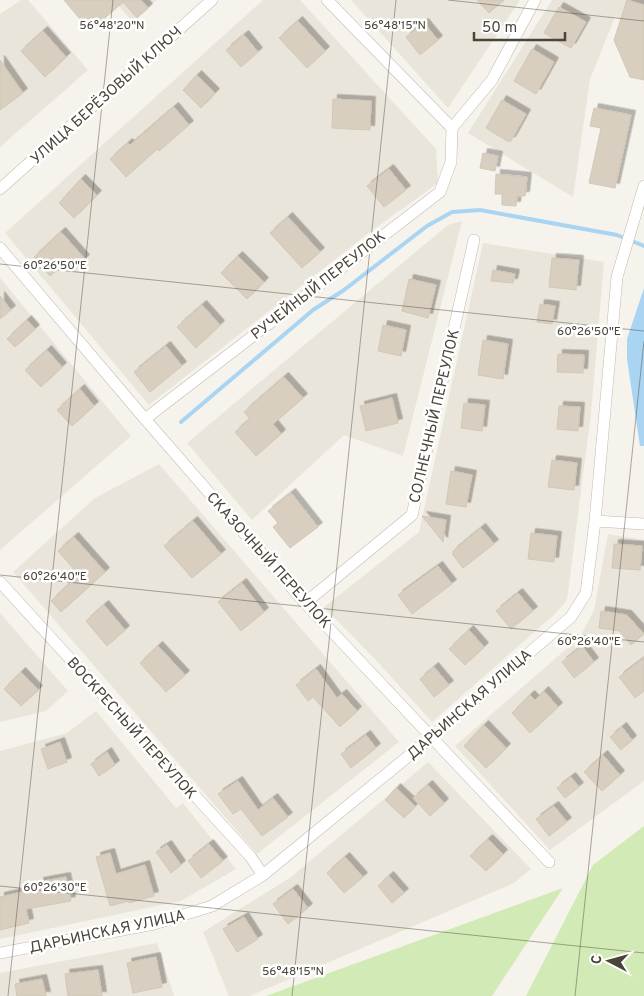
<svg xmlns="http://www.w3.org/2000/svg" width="644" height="996" font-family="Overpass,sans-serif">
<defs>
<filter id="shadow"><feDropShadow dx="4.5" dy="-4.5" stdDeviation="0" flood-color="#0004"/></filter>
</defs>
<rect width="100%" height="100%" fill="#f6f3ec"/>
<!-- residential -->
<path fill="#eae5da" d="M21 0H28L88 70 0 147V14Z
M113 0H157L132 21Z
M263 0H300L436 149 438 183 374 229 149 405 5 233Z
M351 0H520L448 108Z
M552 0H644V28L615 17 590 79 573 197 468 133Z
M462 221 403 456 344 435 252 520 187 443 448 225Z
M483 243 604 262 591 413 567 600 556 613 432 722 375 659 324 607 419 532Z
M0 278 131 436 0 550Z
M159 464 399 742 257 854 13 572 95 498Z
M608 534 644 540V781L550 850 455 746 580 637 594 610Z
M0 613 68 691 46 711 0 722Z
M96 711 176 808 183 803 236 869 181 901 0 939V751L67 733Z
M428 762 531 869 514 883 250 996H229L203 932 291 877Z
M157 943 174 996H0V973Z"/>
<!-- green -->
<path fill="#d2eab5" d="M644 826V996H526L593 865Z
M563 888 492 996H266Z"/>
<!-- water -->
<path fill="#a9d4f2" d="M644 288V446H640L627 359V339Z"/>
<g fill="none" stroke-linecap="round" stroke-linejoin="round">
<!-- stream -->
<path stroke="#a9d4f2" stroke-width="4" d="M181 422 313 310 344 290 427 226 452 212 480 210 617 235 644 246"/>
</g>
<!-- building -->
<path fill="#d8cfc1" stroke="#d3c7b4" filter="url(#shadow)" d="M64 0H141L148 8 137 18 123 2 90 31Z
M477 0H504L489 13Z
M627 0 644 5V80L630 77 614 40Z
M559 7 586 22 571 48 544 33Z
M298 21 325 51 307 68 279 38Z
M424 23 438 40 420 55 406 37Z
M43 31 66 57 45 77 21 51Z
M244 35 258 52 241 67 226 50Z
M532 49 554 62 536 94 514 81Z
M0 60 23 93 0 110Z
M197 75 215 93 201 108 183 90Z
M333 99 371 101 370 130 332 128Z
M502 100 526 114 511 141H507L486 128Z
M174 107 189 125 159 151 157 149 126 177 110 159 128 143 130 145Z
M594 108 631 115 615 188 589 183 601 128 590 126Z
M483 153 498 156 495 171 480 168Z
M389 169 406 190 384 207 367 186Z
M496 174 527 177 525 196H517L516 206 502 205V194H495Z
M81 179 97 195 74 218 59 203Z
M288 217 320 252 302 268 270 233Z
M61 232 85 259 72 270 66 263 50 276 34 257Z
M238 256 264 282 247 299 221 273Z
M552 258 579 260 576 290 549 287Z
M493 270 515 274 513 283 491 281Z
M409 279 436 285 428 318 402 311Z
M0 296 11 310 0 319Z
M540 304 555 306 552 324 537 322Z
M202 305 220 325 196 348 177 327Z
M27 320 35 329 15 347 7 339Z
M383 325 406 330 401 356 378 351Z
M483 340 508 344 503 379 478 375Z
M166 346 182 366 150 392 134 372Z
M47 350 62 367 41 387 25 370Z
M558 354 584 355 583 373 557 372Z
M284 377 303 398 273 424 281 434 256 456 235 432 250 419 244 412Z
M80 389 94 406 72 426 57 410Z
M392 398 398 423 366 431 360 406Z
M464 403 485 405 482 431 461 428Z
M559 406 580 407 578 431 557 429Z
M552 460 577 463 574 490 548 487Z
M451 471 472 475 466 507 446 504Z
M291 493 318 527 290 548 273 527 278 523 268 511Z
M422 516 446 520 443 542Z
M193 521 221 554 192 578 164 546Z
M481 528 494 544 463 568 453 555V551Z
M531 533 557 536 554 562 528 559Z
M74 537 105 572 61 612 51 601 79 575 58 551Z
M614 544 642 546 640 570 612 568Z
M438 566 452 584 412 614 398 595Z
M242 583 264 612 241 631 218 602Z
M518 593 533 611 511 629 496 611Z
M104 605 125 630 107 646 86 621Z
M601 611 627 615 644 634 631 645 619 631 599 628Z
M469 630 484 647 465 665 449 649Z
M158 646 185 675 166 692 140 663Z
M582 646 594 662 574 678 562 662Z
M644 658V691L635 698 619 677Z
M434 667 449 685 434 697 420 679Z
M316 669 337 698 342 694 357 711 340 727 313 697 308 701 296 685Z
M21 672 38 690 21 706 4 689Z
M544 691 558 707 530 733 512 713 530 695 535 700Z
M484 725 506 748 486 768 464 746Z
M622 727 632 740 621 750 610 737Z
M366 735 376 748 351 768 341 754Z
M60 742 67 762 48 769 41 749Z
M107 752 115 765 99 776 91 764Z
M603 755 620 775 602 791 584 772Z
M571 777 579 787 565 798 557 788Z
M238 781 258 810 273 798 288 817 262 836 241 809 233 814 218 794Z
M428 785 444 803 430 816 413 798Z
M396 788 415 806 404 818 385 800Z
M554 806 567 822 549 836 536 819Z
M488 839 503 854 486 871 470 856Z
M209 844 223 861 201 878 188 861Z
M167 845 181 865 171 873 156 852Z
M110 853 116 874 145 865 154 896 129 903V901L110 906 96 857Z
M345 857 363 877 344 893 327 873Z
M389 876 404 893 392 903 378 886Z
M66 877 71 901 26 909 29 923 0 930V897L40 888 39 882Z
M293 889 308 908 288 924 273 904Z
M244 917 258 939 237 952 223 929Z
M156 957 162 987 133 993 127 963Z
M98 970 102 996H68L65 974Z
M42 979 46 996H17L15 984Z"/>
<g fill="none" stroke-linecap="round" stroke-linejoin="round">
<defs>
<path id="street" d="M327 0 452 128
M452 128 492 80 535 0
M0 189 212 0
M0 248 145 419 305 603 549 862
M145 419 440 192 451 162 452 128
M595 521 644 524
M0 582 250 856 263 875
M305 603 412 515 474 240
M0 953 154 924 212 906 263 875 422 745 571 617 586 593 595 521 617 277 644 186"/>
</defs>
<!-- street casing -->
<use href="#street" stroke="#c2bbae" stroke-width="12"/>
<!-- street -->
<use href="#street" stroke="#fff" stroke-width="11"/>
</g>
<!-- ticks -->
<path fill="none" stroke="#4b4439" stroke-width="1" stroke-opacity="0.45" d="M448 0 644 21M0 264 644 331M0 575 644 642M0 886 644 953M8 996 113 0M292 996 396 0M575 996 644 341"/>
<g text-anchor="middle" stroke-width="5" stroke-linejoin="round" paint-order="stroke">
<!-- street labels -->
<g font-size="15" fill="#4b4439" stroke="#fff">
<text transform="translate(106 95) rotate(-42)" y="5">УЛИЦА БЕРЁЗОВЫЙ КЛЮЧ</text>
<text transform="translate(318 285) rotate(-38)" y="5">РУЧЕЙНЫЙ ПЕРЕУЛОК</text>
<text transform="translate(434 416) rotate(-77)" y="5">СОЛНЕЧНЫЙ ПЕРЕУЛОК</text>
<text transform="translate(269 560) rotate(48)" y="5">СКАЗОЧНЫЙ ПЕРЕУЛОК</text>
<text transform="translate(469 704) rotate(-41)" y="5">ДАРЬИНСКАЯ УЛИЦА</text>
<text transform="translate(132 728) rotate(48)" y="5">ВОСКРЕСНЫЙ ПЕРЕУЛОК</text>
<text transform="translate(107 931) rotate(-12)" y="5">ДАРЬИНСКАЯ УЛИЦА</text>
</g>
</g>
<g font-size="12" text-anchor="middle" fill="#4b4439" stroke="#fff" stroke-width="5" stroke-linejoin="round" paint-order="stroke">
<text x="112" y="29">56°48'20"N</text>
<text x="395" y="29">56°48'15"N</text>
<text x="55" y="269">60°26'50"E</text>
<text x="589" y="335">60°26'50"E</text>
<text x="55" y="580">60°26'40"E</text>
<text x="589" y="645">60°26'40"E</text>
<text x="55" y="891">60°26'30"E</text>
<text x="293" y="975">56°48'15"N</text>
</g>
<!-- north arrow -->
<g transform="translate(609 961) rotate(276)" stroke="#ffffff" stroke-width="4" paint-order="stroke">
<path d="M0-4L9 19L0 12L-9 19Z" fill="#4b4439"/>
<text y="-8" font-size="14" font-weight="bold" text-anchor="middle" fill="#4b4439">С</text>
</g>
<!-- scale -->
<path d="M474 32v8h91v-8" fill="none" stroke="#4b4439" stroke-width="2.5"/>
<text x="482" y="32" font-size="15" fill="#4b4439" stroke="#ffffff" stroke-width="4" paint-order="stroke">50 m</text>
</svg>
